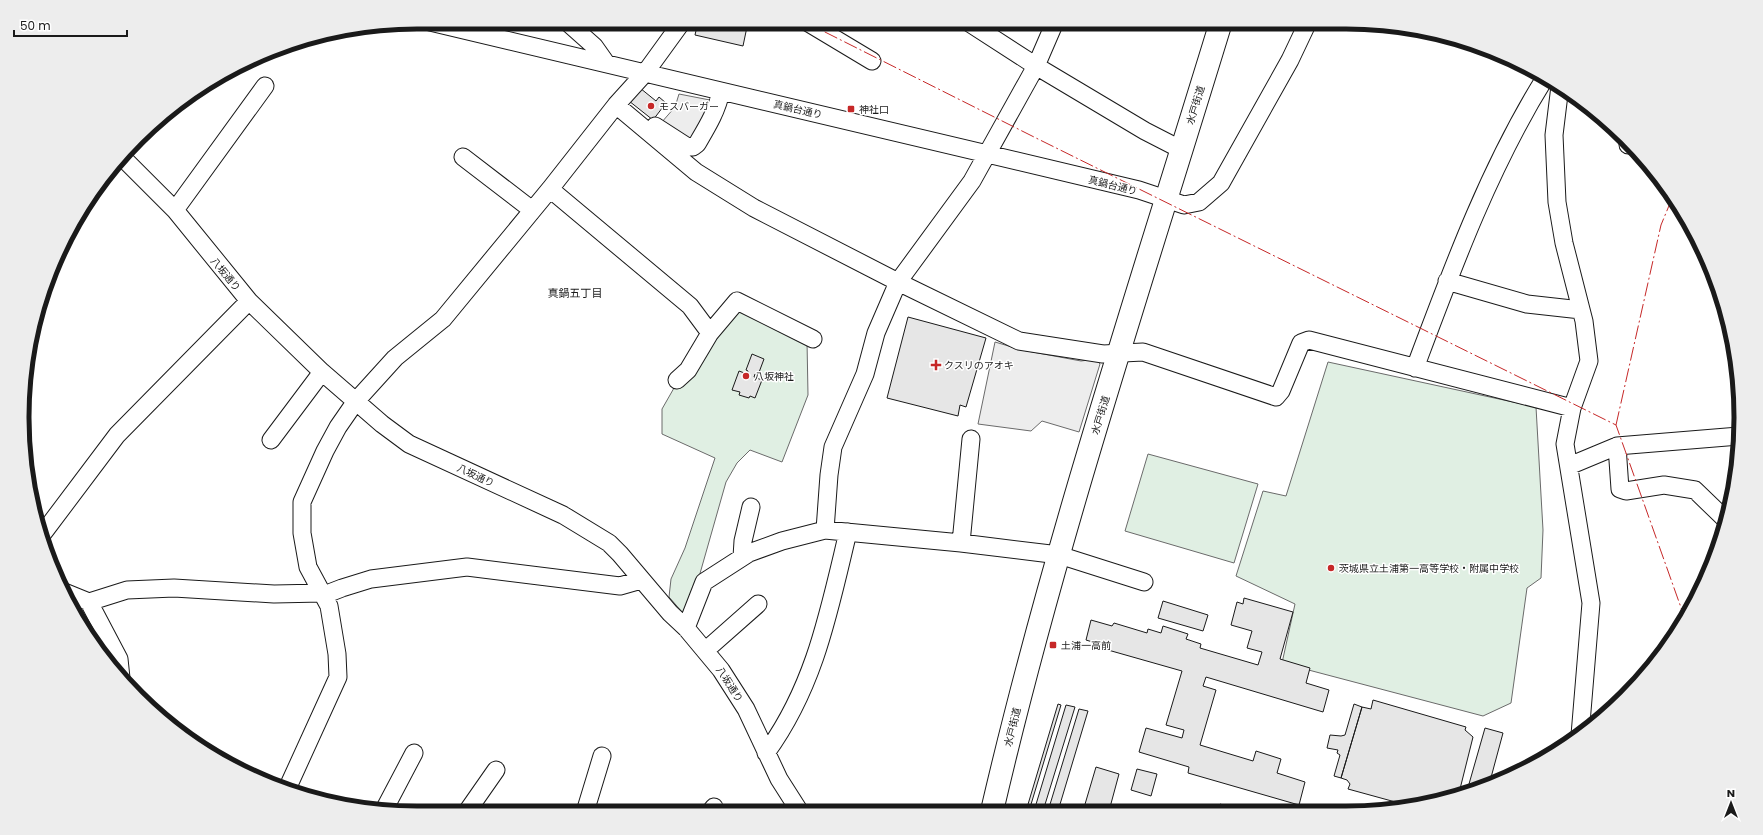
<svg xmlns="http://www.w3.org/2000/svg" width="1763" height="835" font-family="Poppins,'Noto Sans JP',sans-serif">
<rect width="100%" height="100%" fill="#fff"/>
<!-- green -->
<path fill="#e0efe3" stroke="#6a6a6a" d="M738 309 807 341 808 395 782 462 750 450 737 463 726 482 699 577 683 613 669 597 671 579 685 548 715 458 662 434V409L674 388 694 370Z
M1328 362 1536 407 1543 530 1541 578 1527 588 1511 703 1483 716 1282 663 1295 604 1236 576 1263 491 1286 496Z
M1148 454 1258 484 1234 563 1125 531Z"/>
<!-- parking -->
<path fill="#ededed" stroke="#6a6a6a" d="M679 94 715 101 695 140 672 133 661 123 675 107Z
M995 342 1022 350 1081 361 1096 359 1100 364 1079 432 1042 421 1031 431 978 424Z"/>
<!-- building -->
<path fill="#e6e6e6" stroke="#1a1a1a" d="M698 22 704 24 705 22H748L743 46 695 35Z
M640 88 656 101 659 97 666 103 653 120 629 101Z
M908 317 986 338 966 407 960 405 958 416 887 398Z
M752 354 764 359 758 375 755 374 754 377 762 380 755 398 750 396 749 398 739 395 740 392 732 390 739 371 747 374 748 371 746 370Z
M1244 598 1293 612 1280 659 1310 668 1306 683 1329 690 1323 712 1206 677 1203 686 1216 690 1200 745 1253 761 1256 751 1281 759 1277 773 1305 782 1299 805 1188 773 1189 767 1139 752 1146 728 1182 738 1184 730 1166 725 1182 671 1108 650 1109 647 1086 640 1091 620 1112 626 1114 623 1147 633 1148 629 1161 633 1163 626 1188 634 1186 639 1201 644 1200 648 1258 665 1262 652 1247 648 1252 631 1231 625 1237 602 1243 604Z
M1163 601 1208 615 1203 631 1158 618Z
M1373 700 1466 727 1465 730 1473 737 1459 793 1410 806 1348 789 1350 784 1347 780 1341 778 1362 707 1371 709Z
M1058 704 1061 705 1029 811H1026Z
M1354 704 1362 707 1341 778 1334 776 1340 755 1337 753 1338 750 1327 748 1330 735 1341 736 1345 735Z
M1066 705 1075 707 1043 811H1034Z
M1079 709 1088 711 1058 811H1048Z
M1485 728 1503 733 1489 785 1467 791Z
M1096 767 1119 774 1109 811H1083Z
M1137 769 1157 774 1151 796 1131 790Z
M1220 804 1240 810H1219Z"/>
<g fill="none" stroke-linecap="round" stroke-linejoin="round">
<defs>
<path id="minor" d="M430 22 1139 190 1184 205 1199 202 1221 183 1290 60 1308 22
M567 22 594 46 606 63
M807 22 872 61
M968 22 1036 66 1145 131 1182 150
M1560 86 1554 135 1557 202 1564 243 1584 321 1589 361 1572 408 1565 444 1591 603 1580 735
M616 105 696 172 754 208 898 282 1019 341 1103 354 1143 352 1276 397 1281 391 1301 343 1309 340 1572 408
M655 126 686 146 693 147 697 144C707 127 717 111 721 91
M1628 141V145H1631
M121 156 175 210 249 301 322 372 382 424 409 444 563 515 609 543 620 554 670 613 686 628 721 670 746 709 779 779 800 812
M463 157 532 210
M550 189 690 306 710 333 737 301 813 339
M175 210 265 86
M1447 281 1527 304 1581 310
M1415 368C1452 269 1489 168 1545 78
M677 380 688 370 710 333
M271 440 322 372
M1617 446 1620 489 1626 491 1664 485 1695 490 1726 520
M1569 466 1617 446 1739 436
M825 530 829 475 833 447 865 374 876 333 898 282 972 181 1036 66 1055 22
M41 536 117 435 249 301
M961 543 971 439
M742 557 743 541 751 507
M62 591 89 602 127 590 174 588 274 594 322 593
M324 595 342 588 371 579 467 567 620 586 641 580
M89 602 119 659 121 678
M686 628 704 582 749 553 782 541 825 530 961 543 1059 555 1144 582
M706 650 758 604
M766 753C815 686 829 611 848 532
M287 789 338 677 337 654 329 606 308 567 302 533V502L325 451 338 427 356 401 395 358 443 319 550 189 616 105 645 73 682 22
M384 810 414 753
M585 812 602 756
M710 812 714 807
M466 813 496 770"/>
<path id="highway" d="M992 811C1054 544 1141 284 1221 22"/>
</defs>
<!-- minor casing -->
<use href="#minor" stroke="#1a1a1a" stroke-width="19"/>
<!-- highway casing -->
<use href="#highway" stroke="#1a1a1a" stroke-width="24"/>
<!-- minor -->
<use href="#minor" stroke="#fff" stroke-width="17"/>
<!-- highway -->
<use href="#highway" stroke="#fff" stroke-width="22"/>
<!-- power -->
<path stroke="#c62828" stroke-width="1" stroke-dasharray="14 3 2 3" stroke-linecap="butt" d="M805 22 1036 138 1616 425 1684 616
M1616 425 1661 225 1673 196"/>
</g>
<!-- markers -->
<g fill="#c62828" stroke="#fff" stroke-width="1.5">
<circle cx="651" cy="106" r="4"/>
<rect x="847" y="105" width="8" height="8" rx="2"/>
<path d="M934 359h4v4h4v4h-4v4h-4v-4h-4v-4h4z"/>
<circle cx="746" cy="376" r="4"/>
<circle cx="1331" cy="568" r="4"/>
<rect x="1049" y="641" width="8" height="8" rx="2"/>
</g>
<g text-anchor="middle" stroke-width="3" stroke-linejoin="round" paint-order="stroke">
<!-- street labels -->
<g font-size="10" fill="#1a1a1a" stroke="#fff">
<text transform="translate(1195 105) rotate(-73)" y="4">水戸街道</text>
<text transform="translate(798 109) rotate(13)" y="4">真鍋台通り</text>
<text transform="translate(1113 185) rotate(14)" y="4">真鍋台通り</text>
<text transform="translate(226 274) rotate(50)" y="4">八坂通り</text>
<text transform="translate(1100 415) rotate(-73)" y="4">水戸街道</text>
<text transform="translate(476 475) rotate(25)" y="4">八坂通り</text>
<text transform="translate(730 684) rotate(57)" y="4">八坂通り</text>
<text transform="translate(1012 727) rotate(-76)" y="4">水戸街道</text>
</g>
<!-- poi labels -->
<g font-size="10" fill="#1a1a1a" stroke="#fff" text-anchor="start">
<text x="659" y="110">モスバーガー</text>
<text x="859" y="113">神社口</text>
<text x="944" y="369">クスリのアオキ</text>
<text x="754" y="380">八坂神社</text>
<text x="1339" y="572">茨城県立土浦第一高等学校・附属中学校</text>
<text x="1061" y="649">土浦一高前</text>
</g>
<!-- neighbourhood labels -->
<g font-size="11" fill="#1a1a1a" stroke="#fff">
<text x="575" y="297">真鍋五丁目</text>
</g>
</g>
<!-- crop -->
<path d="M0 0H1763V835H0ZM417 29H1346A388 388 0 0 1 1734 417V418A388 388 0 0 1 1346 806H417A388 388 0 0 1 29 418V417A388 388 0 0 1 417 29Z" fill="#ededed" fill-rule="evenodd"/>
<path fill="none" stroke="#1a1a1a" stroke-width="5" d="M417 29H1346A388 388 0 0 1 1734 417V418A388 388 0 0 1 1346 806H417A388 388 0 0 1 29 418V417A388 388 0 0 1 417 29Z"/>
<!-- north arrow -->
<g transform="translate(1731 803)" stroke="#ffffff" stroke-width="3" paint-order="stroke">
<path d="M0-3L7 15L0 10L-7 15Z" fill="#1a1a1a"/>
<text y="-6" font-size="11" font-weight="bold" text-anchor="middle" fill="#1a1a1a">N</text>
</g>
<!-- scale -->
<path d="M14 30v6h113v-6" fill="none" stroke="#1a1a1a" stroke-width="2"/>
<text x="20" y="30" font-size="12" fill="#1a1a1a" stroke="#ffffff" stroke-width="3" paint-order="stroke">50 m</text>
</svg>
